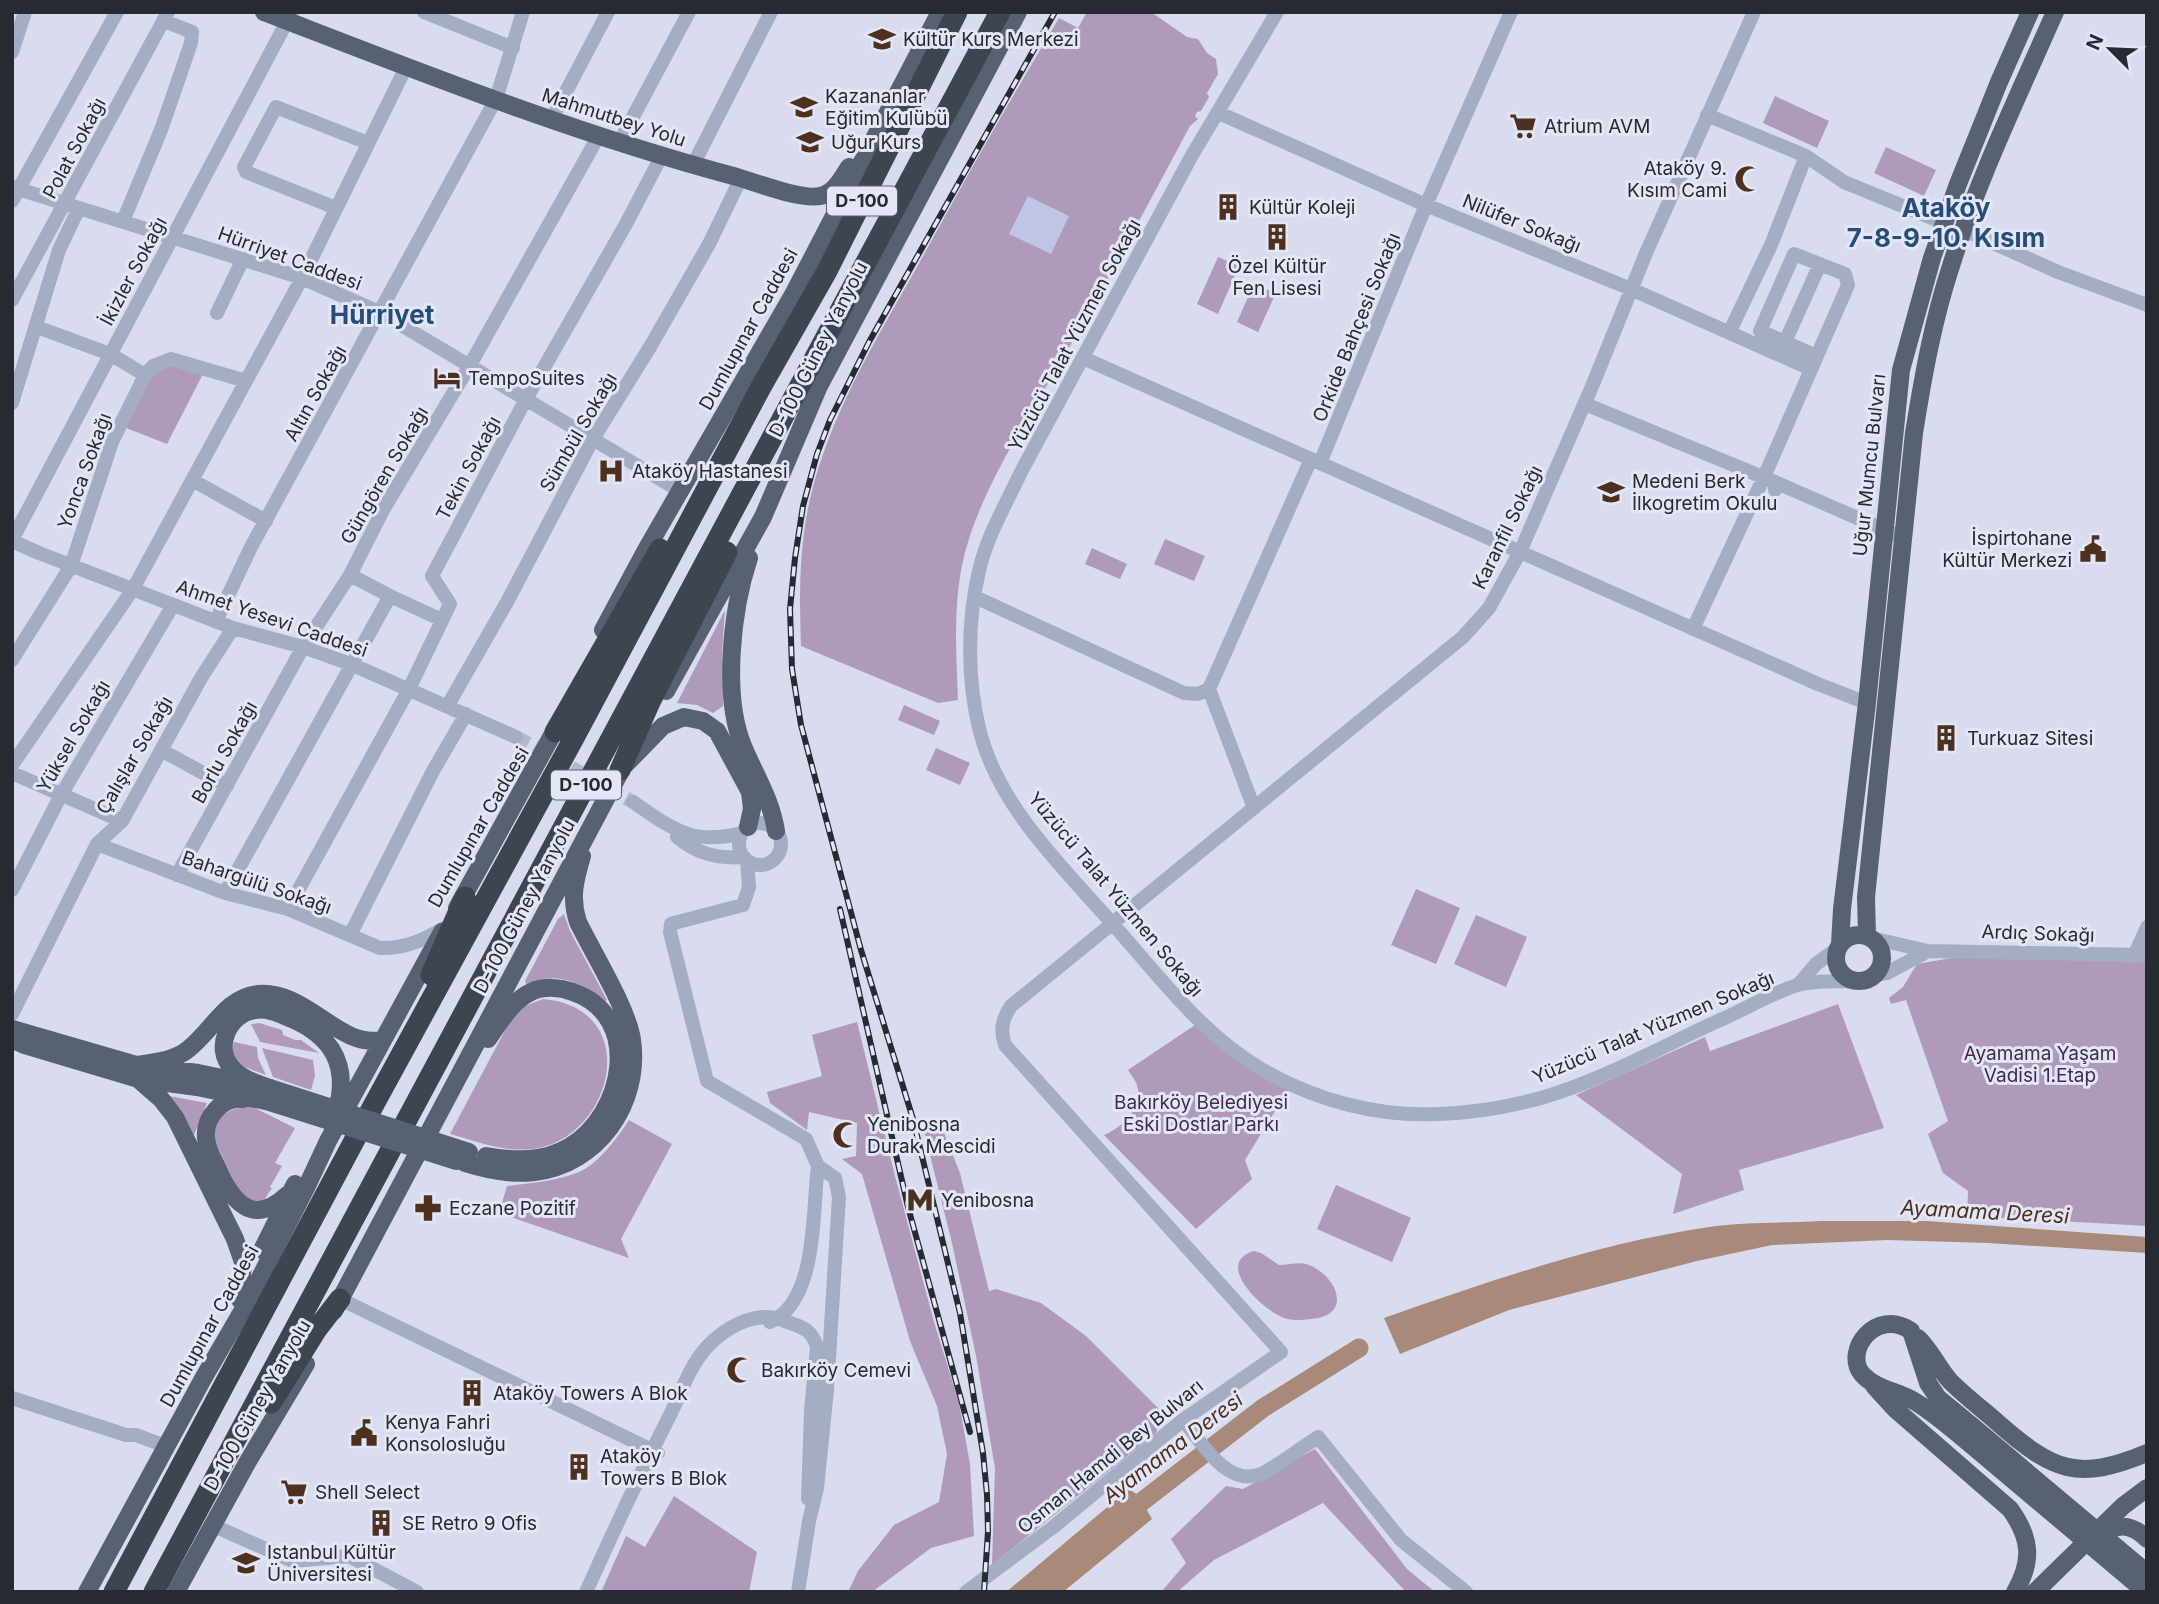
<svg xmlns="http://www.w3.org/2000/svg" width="2159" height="1604" font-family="Inter,sans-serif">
<rect width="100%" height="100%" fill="#d8dcee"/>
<!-- green -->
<path fill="#af9abb" d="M1087 12H1151L1187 37 1198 39 1207 53 1216 59 1218 74 1207 93 1209 97 1201 111 1197 112 1195 116 1198 119 1190 126C1148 204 1107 282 1063 358 1030 415 987 480 968 542 952 593 956 648 958 700L938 703 801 646C799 594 799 538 813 487 834 408 877 338 917 267 963 183 1010 100 1059 18L1078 28Z
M1775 96 1829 121 1817 148 1763 123Z
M1886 147 1936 170 1924 196 1874 173Z
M1218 257 1239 266 1218 314 1197 304Z
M1254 284 1276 293 1258 332 1237 322Z
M172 360 205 370 167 444 121 426 146 375Z
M1165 539 1205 556 1194 581 1154 564Z
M1092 548 1127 564 1120 579 1085 564Z
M725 610 722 654 723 706 713 713 697 705 677 703Z
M904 705 940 721 934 735 898 720Z
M936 748 970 763 960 785 926 770Z
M1416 889 1460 908 1436 964 1391 945Z
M564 914 570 931 607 1000 604 1002C587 986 567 975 542 979 536 980 532 983 526 984L525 981 558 919Z
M1476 915 1527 937 1506 987 1454 964Z
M1963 956 2147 962V1226L1967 1216 1968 1191 1943 1173 1928 1134 1948 1121 1906 1000 1891 1004 1889 998 1903 987 1917 964Z
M543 999C643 1008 614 1133 539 1148 508 1154 479 1142 450 1134L510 1021 525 1006Z
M1838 1004 1884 1128 1739 1170 1744 1190 1673 1214 1682 1174 1576 1095 1705 1037 1710 1051Z
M857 1022 895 1176 934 1322 959 1403 970 1464 974 1536 931 1548 872 1592H848L858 1571 894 1525 939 1502 947 1454 937 1406 910 1341 862 1174 842 1159 856 1156 857 1123 809 1112 807 1130 770 1103 767 1092 822 1076 812 1035Z
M259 1023 282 1030 283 1035 295 1040H301L319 1053 260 1042 251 1024Z
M1195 1025C1225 1052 1251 1072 1288 1090L1245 1160 1252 1179 1196 1229 1104 1135C1122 1128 1144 1107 1137 1085 1135 1080 1131 1075 1128 1070Z
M234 1042 257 1047 258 1058 266 1075 237 1064 232 1051Z
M262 1048 313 1060 315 1076 311 1090 273 1077Z
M169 1096 207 1103 194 1135 182 1111Z
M251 1106 295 1128 275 1163 282 1166 270 1187 272 1188 264 1200C254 1201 248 1200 240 1194L213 1137C215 1114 231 1108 251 1106Z
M629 1120 672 1144 621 1239 629 1258 499 1213 507 1186C531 1183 557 1181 579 1172 598 1164 618 1137 629 1120Z
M941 1125 960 1173 989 1291 996 1289 1041 1303 1086 1336 1163 1413 1156 1433 992 1565 995 1468 976 1356 952 1243 924 1131Z
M1336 1185 1411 1218 1392 1262 1317 1229Z
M1254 1251 1261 1253 1279 1265C1288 1265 1297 1262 1306 1264 1336 1273 1355 1316 1311 1319 1302 1320 1293 1321 1284 1318 1264 1311 1212 1263 1254 1251Z
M1315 1449 1407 1569 1435 1592H1406L1323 1503 1214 1560 1177 1592H1161L1186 1563 1171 1539 1226 1486 1243 1489Z
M674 1496 757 1552 749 1592H601L626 1536 645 1547Z"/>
<!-- plaza -->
<path fill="#c0c5e5" d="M1028 196 1069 216 1051 254 1009 234Z"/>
<!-- water -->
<path fill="#a8897a" d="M1822 1221H1926L2147 1237V1253L1988 1243 1887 1240 1772 1245 1697 1261 1509 1310 1400 1354 1384 1318C1493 1280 1601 1242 1716 1226 1751 1222 1787 1223 1822 1221Z
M1129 1489 1138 1495 1152 1519 1063 1592H1006Z"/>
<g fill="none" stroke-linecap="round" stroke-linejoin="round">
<!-- river -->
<path stroke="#a8897a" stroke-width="19" d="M1122 1517 1263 1408 1359 1348"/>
<!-- minor-tunnel -->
<path stroke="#b4b8c8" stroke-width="14" stroke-dasharray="14 7" stroke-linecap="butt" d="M516 737 633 802"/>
<!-- minor -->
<path stroke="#a5adc4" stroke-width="14" d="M424 12 513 48
M1277 12 1191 157 1021 472C1006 504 987 536 979 571 967 622 967 681 980 732 1000 810 1067 871 1118 930 1162 980 1204 1036 1263 1070 1315 1100 1377 1117 1438 1114 1467 1113 1496 1109 1525 1102 1587 1088 1659 1048 1718 1021 1742 1011 1773 992 1798 985 1816 980 1839 982 1858 981
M12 52 25 12
M1219 113 1426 205 1631 289 1811 369
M1707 115 1806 156 1844 182 1944 223
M551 120 608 12
M619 143 689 12
M693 165 771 12
M12 187 302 278 381 313 680 491
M12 201 117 12
M336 208 246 172 244 167 276 107 368 143
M123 221 161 130 191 43 192 32 164 21
M1964 230 2058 272 2147 305
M12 300 168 12
M217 313 243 259
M37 327 110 354 145 375
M1729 333 1771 245 1806 156
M1785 342 1820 264
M1083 358 1818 684 1867 703
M12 403 59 250 79 208
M1585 404 1775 482
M1320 463 1426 205 1511 12
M192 480 266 521
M1775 490V482L1903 538
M12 540 292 12
M12 541 39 553 233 628 303 647 353 665 516 737
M350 575 390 596
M975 597 1184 693 1198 694 1209 689 1311 459
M216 621 251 547 496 99 523 12
M1693 629 1764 477 1848 285 1845 274 1794 254 1760 331 1816 356
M12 660 71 566 112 442 145 375 153 366 171 359 246 381
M1209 689 1254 808
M448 705 507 602 593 439 650 347 709 244 741 178
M161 750 227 786
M12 765 133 589 302 278 406 67
M12 773 122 821
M633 802C673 829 692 846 742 833
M739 844a21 21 0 1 1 42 0a21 21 0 1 1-42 0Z
M677 837C697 854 718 859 744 857
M97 844 225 893 288 909 380 948C404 949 424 940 444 928
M747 861 749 887 743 905 674 923 671 924 670 932 707 1081 806 1139 818 1166 835 1178 839 1197 827 1390 817 1488 809 1521 798 1592
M177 875 303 647 350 575 383 510 470 365 598 137
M12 890 61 795 173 605
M225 893 390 596 442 620
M288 909 409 689 450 604 432 576 526 399 626 224 661 157
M350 935 433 771 466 714
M1871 938 1928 951 1887 973 1874 975
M1928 951 2147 955
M2134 956 2147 927
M1798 985 1816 964 1838 948
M12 1014 97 844 122 821 201 678 233 628
M340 1299 658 1453
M770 1322C818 1302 812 1210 818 1166
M12 1398 126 1435H136L168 1447
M1183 1420C1201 1441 1225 1485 1258 1475 1271 1471 1304 1446 1318 1437L1401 1540 1466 1592
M212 1525 293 1561 349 1556 417 1592
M586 1592C613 1532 641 1472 671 1413 681 1392 690 1366 706 1348 724 1328 755 1310 782 1320 800 1327 811 1327 817 1347L811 1411 808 1499
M966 1592 1052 1528 1183 1420 1281 1352 1005 1045C1000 1030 1002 1019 1011 1006L1463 637 1489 608 1520 552 1593 384 1646 253 1754 12"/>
<!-- major -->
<path stroke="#586172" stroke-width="18" d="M264 12C420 72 575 134 737 177 757 183 801 200 820 196 834 194 842 178 849 167
M749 558C732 609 722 695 743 746 755 775 771 799 776 831
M603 630 646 550 794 293 940 12
M666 691 763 517 819 386 1018 12
M625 765 663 726 684 717 703 721 717 731 750 792 752 809 748 827
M457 908 560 721
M1836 958a23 23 0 1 1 46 0a23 23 0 1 1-46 0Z
M1867 936 1866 897 1914 433C1923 377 1933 320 1951 266 1977 181 2019 94 2055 12
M1840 944 1842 909 1867 703 1901 370 1932 258 1958 184 1999 82 2030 12
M12 1029 136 1065 198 1073 247 1083
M12 1039 24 1045 138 1079 197 1087 266 1101
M136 1065C152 1063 169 1061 183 1053 210 1036 224 997 258 994 307 990 338 1048 381 1040
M138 1079 161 1099 175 1117 235 1239 243 1262 240 1300
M270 1088C256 1083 242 1079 232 1068 213 1048 229 1013 255 1010 268 1008 280 1014 292 1019 333 1037 349 1066 337 1110
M243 1099C222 1097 204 1117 206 1138 207 1149 213 1159 218 1169 232 1202 253 1227 287 1195
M486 1156C515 1161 544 1162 569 1147 624 1115 644 1017 573 992 560 987 543 986 531 992 512 1001 500 1022 488 1039
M465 1163C487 1170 511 1175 534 1172 598 1165 641 1103 632 1040 628 1009 593 953 578 922 570 898 575 880 582 856
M262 1250 295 1184
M334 1311 626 761
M1918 1338C1931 1350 1938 1368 1950 1381 1965 1396 1982 1409 1998 1423 2053 1471 2077 1482 2147 1453
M1874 1386 1895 1409 2010 1509C2031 1538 2033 1561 2015 1592
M1962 1437C1947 1425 1931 1411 1914 1401 1898 1391 1875 1389 1862 1374 1843 1351 1876 1307 1911 1331L1928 1383 1938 1398 1972 1426
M2098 1536C2117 1524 2130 1522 2147 1539
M87 1592 204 1377 247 1303 306 1188 328 1141 442 932
M176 1592 247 1463 306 1364
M2035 1592 2123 1506 2147 1488"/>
<!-- highway -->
<path stroke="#3d4551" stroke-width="21" d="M555 732 660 549
M620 770 650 702 727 552
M431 975 465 897
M271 1403 317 1329 340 1299
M114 1592 354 1141 575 736 761 387 827 271 957 12
M154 1592 1000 12"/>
<defs>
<path id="rail" d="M840 909 908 1207 970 1432
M984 1592 988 1531 987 1495 983 1453 960 1313 913 1119 861 950 801 725 792 669 790 609 795 558 803 506 817 454 830 420 869 342 1055 12"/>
</defs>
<!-- rail casing -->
<use href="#rail" stroke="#262a31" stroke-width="6"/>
<!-- rail -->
<use href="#rail" stroke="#e3e6f6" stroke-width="3.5" stroke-dasharray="10" stroke-linecap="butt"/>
<!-- major-bridge -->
<path stroke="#586172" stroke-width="18" d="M270 1088 469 1152
M266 1101 456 1161
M1972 1426 2147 1573
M1962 1437 2146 1592"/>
</g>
<!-- icons -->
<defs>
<symbol id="school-bare" viewBox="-9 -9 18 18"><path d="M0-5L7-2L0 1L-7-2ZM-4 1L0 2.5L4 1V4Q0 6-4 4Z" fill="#4e301f" stroke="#e3e6f6" stroke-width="2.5" paint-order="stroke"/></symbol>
<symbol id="supermarket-bare" viewBox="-9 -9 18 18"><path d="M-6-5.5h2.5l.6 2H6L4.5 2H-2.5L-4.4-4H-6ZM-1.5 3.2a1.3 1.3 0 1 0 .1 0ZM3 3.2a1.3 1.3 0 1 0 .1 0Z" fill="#4e301f" stroke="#e3e6f6" stroke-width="2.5" paint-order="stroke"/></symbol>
<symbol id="mosque-bare" viewBox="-9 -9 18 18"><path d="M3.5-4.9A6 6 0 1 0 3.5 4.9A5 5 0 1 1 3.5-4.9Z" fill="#4e301f" stroke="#e3e6f6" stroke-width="2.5" paint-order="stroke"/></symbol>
<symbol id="building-bare" viewBox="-9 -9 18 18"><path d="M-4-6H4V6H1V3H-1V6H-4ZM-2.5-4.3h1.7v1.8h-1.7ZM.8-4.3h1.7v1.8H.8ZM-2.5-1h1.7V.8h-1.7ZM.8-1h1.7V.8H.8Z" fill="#4e301f" stroke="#e3e6f6" stroke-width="2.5" paint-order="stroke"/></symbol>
<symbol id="hotel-bare" viewBox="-9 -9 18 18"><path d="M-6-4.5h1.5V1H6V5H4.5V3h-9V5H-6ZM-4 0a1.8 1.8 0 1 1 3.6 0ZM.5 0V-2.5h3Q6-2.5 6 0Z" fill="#4e301f" stroke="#e3e6f6" stroke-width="2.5" paint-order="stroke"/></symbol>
<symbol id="hospital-bare" viewBox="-9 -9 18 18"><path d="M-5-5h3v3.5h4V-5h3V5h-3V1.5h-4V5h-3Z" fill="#4e301f" stroke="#e3e6f6" stroke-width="2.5" paint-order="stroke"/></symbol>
<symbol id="civic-bare" viewBox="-9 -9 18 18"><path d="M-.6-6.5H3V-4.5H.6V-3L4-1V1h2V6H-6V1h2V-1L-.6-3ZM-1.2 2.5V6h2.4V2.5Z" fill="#4e301f" stroke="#e3e6f6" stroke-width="2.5" paint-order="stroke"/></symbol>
<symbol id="metro-bare" viewBox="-9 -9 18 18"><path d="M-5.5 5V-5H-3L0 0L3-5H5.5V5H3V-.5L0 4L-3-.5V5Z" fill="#4e301f" stroke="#e3e6f6" stroke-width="2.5" paint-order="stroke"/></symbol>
<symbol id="pharmacy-bare" viewBox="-9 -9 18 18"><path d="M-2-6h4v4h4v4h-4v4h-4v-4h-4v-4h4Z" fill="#4e301f" stroke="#e3e6f6" stroke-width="2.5" paint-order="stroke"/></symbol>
<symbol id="university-bare" viewBox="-9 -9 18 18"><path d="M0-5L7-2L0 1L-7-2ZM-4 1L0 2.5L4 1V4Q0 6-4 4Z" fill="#4e301f" stroke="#e3e6f6" stroke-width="2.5" paint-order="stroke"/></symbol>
</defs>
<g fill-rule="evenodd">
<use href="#school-bare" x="863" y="20" width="38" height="38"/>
<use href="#school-bare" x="785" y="88" width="38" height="38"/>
<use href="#supermarket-bare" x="1504" y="107" width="38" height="38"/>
<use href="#school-bare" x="791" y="123" width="38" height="38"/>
<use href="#mosque-bare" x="1729" y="160" width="38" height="38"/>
<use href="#building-bare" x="1209" y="188" width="38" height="38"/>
<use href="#building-bare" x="1258" y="218" width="38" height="38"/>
<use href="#hotel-bare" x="428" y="359" width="38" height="38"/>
<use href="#hospital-bare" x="592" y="452" width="38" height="38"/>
<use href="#school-bare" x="1592" y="473" width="38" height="38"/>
<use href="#civic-bare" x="2074" y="530" width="38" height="38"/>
<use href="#building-bare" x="1927" y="719" width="38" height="38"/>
<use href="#mosque-bare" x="827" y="1116" width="38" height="38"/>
<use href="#metro-bare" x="901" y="1181" width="38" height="38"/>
<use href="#pharmacy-bare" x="409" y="1189" width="38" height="38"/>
<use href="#mosque-bare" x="721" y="1351" width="38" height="38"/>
<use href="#building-bare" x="453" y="1374" width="38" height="38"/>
<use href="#civic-bare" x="345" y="1414" width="38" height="38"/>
<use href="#building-bare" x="560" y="1448" width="38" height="38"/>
<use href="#supermarket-bare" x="275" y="1473" width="38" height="38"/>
<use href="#building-bare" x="362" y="1504" width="38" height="38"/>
<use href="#university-bare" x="227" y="1544" width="38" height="38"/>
</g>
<g text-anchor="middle" stroke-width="6" stroke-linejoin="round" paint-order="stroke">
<!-- shield labels -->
<g fill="#e3e6f6" stroke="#5f626c" stroke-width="2">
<rect x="827" y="186.5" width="70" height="29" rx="5"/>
<rect x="551" y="770.5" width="70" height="29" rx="5"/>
</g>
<g font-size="18" font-weight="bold" fill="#262a31">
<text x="862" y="207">D-100</text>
<text x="586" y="791">D-100</text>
</g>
<!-- poi labels -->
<g font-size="19" fill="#262a31" stroke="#e3e6f6" text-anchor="start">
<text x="903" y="46">Kültür Kurs Merkezi</text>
<text x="825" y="103">Kazananlar<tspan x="825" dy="22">Eğitim Kulübü</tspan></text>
<text x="1544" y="133">Atrium AVM</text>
<text x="831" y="149">Uğur Kurs</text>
<text x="1727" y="175" text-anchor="end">Ataköy 9.<tspan x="1727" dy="22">Kısım Cami</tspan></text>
<text x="1249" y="214">Kültür Koleji</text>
<text x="1277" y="273" text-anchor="middle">Özel Kültür<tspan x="1277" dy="22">Fen Lisesi</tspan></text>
<text x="468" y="385">TempoSuites</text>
<text x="632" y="478">Ataköy Hastanesi</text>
<text x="1632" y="488">Medeni Berk<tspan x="1632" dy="22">İlkogretim Okulu</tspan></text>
<text x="2072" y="545" text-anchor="end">İspirtohane<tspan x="2072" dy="22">Kültür Merkezi</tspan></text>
<text x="1967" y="745">Turkuaz Sitesi</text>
<text x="867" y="1131">Yenibosna<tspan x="867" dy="22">Durak Mescidi</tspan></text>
<text x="941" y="1207">Yenibosna</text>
<text x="449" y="1215">Eczane Pozitif</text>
<text x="761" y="1377">Bakırköy Cemevi</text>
<text x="493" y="1400">Ataköy Towers A Blok</text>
<text x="385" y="1429">Kenya Fahri<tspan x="385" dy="22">Konsolosluğu</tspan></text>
<text x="600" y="1463">Ataköy<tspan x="600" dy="22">Towers B Blok</tspan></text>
<text x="315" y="1499">Shell Select</text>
<text x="402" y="1530">SE Retro 9 Ofis</text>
<text x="267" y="1559">Istanbul Kültür<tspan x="267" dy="22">Üniversitesi</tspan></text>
</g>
<!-- street labels -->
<g font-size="19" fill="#262a31" stroke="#e3e6f6">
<text transform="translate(614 117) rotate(18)" y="7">Mahmutbey Yolu</text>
<text transform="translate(74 148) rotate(-62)" y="7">Polat Sokağı</text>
<text transform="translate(1522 223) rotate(22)" y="7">Nilüfer Sokağı</text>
<text transform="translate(290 258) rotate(20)" y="7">Hürriyet Caddesi</text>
<text transform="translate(133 271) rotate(-62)" y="7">İkizler Sokağı</text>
<text transform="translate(1356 327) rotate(-68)" y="7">Orkide Bahçesi Sokağı</text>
<text transform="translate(748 329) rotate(-61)" y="7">Dumlupınar Caddesi</text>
<text transform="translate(1074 335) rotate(-62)" y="7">Yüzücü Talat Yüzmen Sokağı</text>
<text transform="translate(818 349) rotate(-63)" y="7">D-100 Güney Yanyolu</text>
<text transform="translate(315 393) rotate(-61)" y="7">Altın Sokağı</text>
<text transform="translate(578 432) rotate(-60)" y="7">Sümbül Sokağı</text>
<text transform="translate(1869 465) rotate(-84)" y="7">Uğur Mumcu Bulvarı</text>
<text transform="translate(468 468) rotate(-62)" y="7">Tekin Sokağı</text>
<text transform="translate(84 471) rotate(-70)" y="7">Yonca Sokağı</text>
<text transform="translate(384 475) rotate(-60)" y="7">Güngören Sokağı</text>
<text transform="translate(1507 527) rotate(-64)" y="7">Karanfil Sokağı</text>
<text transform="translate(272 618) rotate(19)" y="7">Ahmet Yesevi Caddesi</text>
<text transform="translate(73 736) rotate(-60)" y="7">Yüksel Sokağı</text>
<text transform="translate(224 752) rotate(-61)" y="7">Borlu Sokağı</text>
<text transform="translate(134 755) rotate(-60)" y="7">Çalışlar Sokağı</text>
<text transform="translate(478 827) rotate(-60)" y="7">Dumlupınar Caddesi</text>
<text transform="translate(257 882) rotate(19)" y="7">Bahargülü Sokağı</text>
<text transform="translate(1116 894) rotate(50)" y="7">Yüzücü Talat Yüzmen Sokağı</text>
<text transform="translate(524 906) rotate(-62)" y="7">D-100 Güney Yanyolu</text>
<text transform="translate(2038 933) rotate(2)" y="7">Ardıç Sokağı</text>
<text transform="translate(1653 1027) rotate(-23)" y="7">Yüzücü Talat Yüzmen Sokağı</text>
<text transform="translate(209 1326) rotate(-61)" y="7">Dumlupınar Caddesi</text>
<text transform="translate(257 1405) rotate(-60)" y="7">D-100 Güney Yanyolu</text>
<text transform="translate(1110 1456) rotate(-39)" y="7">Osman Hamdi Bey Bulvarı</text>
</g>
<!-- park labels -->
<g font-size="19" fill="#422c4d" stroke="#e3e6f6">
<text x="2040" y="1060">Ayamama Yaşam<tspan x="2040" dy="22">Vadisi 1.Etap</tspan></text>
<text x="1201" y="1109">Bakırköy Belediyesi<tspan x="1201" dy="22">Eski Dostlar Parkı</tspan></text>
</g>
<!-- water labels -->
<g font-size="21" font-style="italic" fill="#4e301f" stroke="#e3e6f6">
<text transform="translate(1985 1212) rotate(3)" y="7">Ayamama Deresi</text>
<text transform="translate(1173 1448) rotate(-37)" y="7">Ayamama Deresi</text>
</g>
<!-- district labels -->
<g font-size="26" font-weight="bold" fill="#264d78" stroke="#e3e6f6">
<text x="1946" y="217">Ataköy<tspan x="1946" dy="30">7-8-9-10. Kısım</tspan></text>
<text x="382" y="324">Hürriyet</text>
</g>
</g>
<!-- border -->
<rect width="2159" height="1604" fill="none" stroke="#262a31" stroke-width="28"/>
<!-- north arrow -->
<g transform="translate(2110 49) rotate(294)" stroke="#e3e6f6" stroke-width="5" paint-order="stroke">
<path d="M0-5L12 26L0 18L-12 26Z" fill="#262a31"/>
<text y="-10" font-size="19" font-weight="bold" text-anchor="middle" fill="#262a31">N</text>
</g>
</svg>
